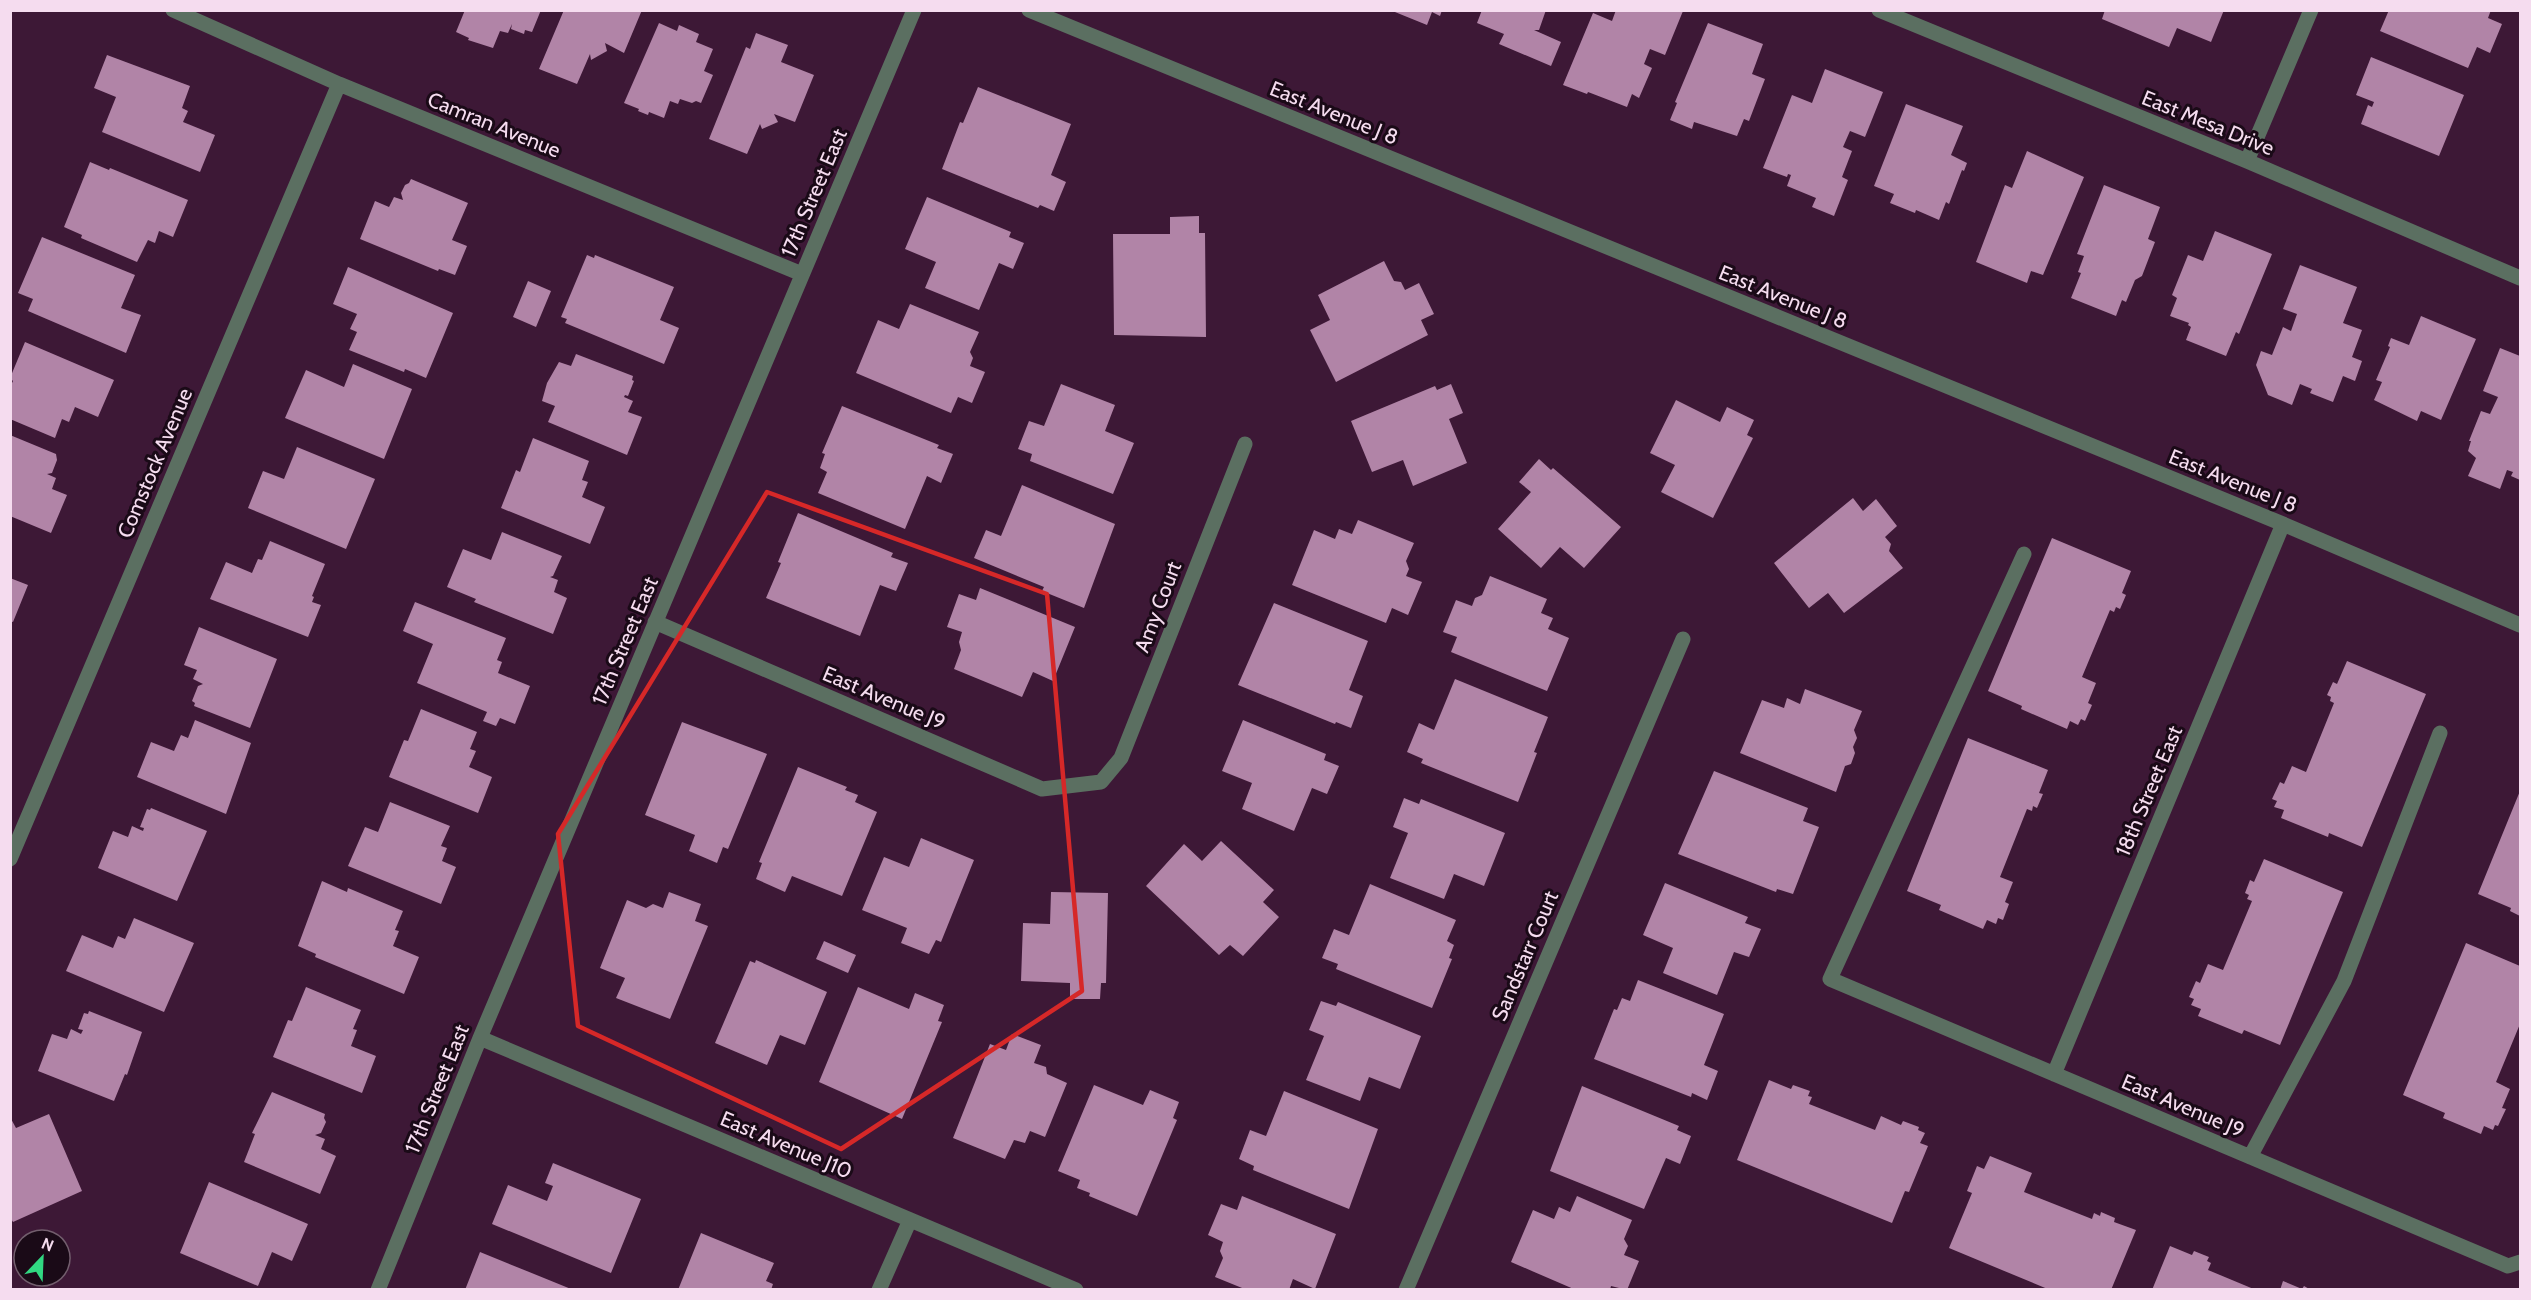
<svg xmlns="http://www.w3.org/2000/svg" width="2531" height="1300" font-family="Cabin,sans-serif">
<rect width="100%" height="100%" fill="#3d1836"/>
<!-- building -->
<path fill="#b184a7" d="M465 10H541L532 32 525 30 524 34 511 29 512 24 508 33 500 31 493 48 468 40 469 38 456 32Z
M564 10H642L624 53 605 43 607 51 591 60 590 54 577 84 539 69Z
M1390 10H1442L1440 16 1432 12 1427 25Z
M1482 10H1546L1539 30H1534L1561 42 1551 66 1499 44 1504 34 1477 23Z
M1616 10 1683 11 1665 55 1650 49 1644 64 1652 68 1639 98 1632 94 1627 107 1588 92 1587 94 1563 85 1593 13 1612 21Z
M2105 10H2224L2211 42 2177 28 2169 47 2102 19Z
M2389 10H2491L2488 18 2502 24 2490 53 2477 47 2468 68 2380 31Z
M659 23 677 31 679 25 699 34 696 42 713 49 704 71 713 75 701 103 696 101 692 103 680 99 678 104 670 101 664 118 649 112 648 115 638 111 639 109 624 103Z
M1708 23 1763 44 1752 74 1765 79 1749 121 1744 119 1737 136 1694 122 1692 129 1670 120 1677 103 1675 102Z
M756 33 788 45 781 62 814 75 795 122 774 114 778 122 762 129 760 124 747 154 709 139 746 47 750 49Z
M107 55 190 86 182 108 188 111 183 122 215 135 200 172 102 132 116 97 94 88Z
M2371 57 2464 95 2439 156 2361 124 2368 105 2372 107 2374 102 2356 95Z
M1825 69 1883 92 1865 137 1850 131 1843 147 1852 151 1842 177 1848 180 1834 216 1812 207 1816 198 1787 186 1791 175 1788 174 1787 177 1763 168 1792 95 1812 103Z
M978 87 1071 124 1051 175 1066 182 1054 211 1040 205 1038 208 942 169 960 122 963 123Z
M1906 104 1963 126 1951 155 1967 163 1964 171 1962 170 1949 204 1946 202 1939 220 1916 210 1915 213 1890 203 1894 194 1874 186Z
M2027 151 2084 177 2043 275 2031 271 2027 283 1976 262 2005 185 2012 188Z
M90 162 109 170 110 168 188 200 173 237 159 231 155 243 148 240 137 262 81 238 82 235 64 227Z
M411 179 468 203 452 240 467 246 455 275 439 269 438 271 360 239 375 201 389 207 394 197 403 200 401 193 405 185 409 183Z
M2104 185 2160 207 2148 239 2155 242 2142 276 2135 280 2126 302 2122 300 2116 316 2071 298 2081 273 2078 272 2084 256 2077 254Z
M927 197 1011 232 1009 237 1024 243 1013 269 999 263 979 310 925 288 936 262 905 249Z
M1199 216V233H1205L1206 337 1114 335 1113 234H1170V217Z
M2215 231 2272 254 2239 334 2236 332 2226 356 2186 340 2191 327 2188 325 2189 323 2170 316 2177 298 2172 295 2188 255 2203 261Z
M42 237 135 275 121 308 141 315 126 353 28 311 33 299 18 293Z
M587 255 594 258 595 255 674 287 660 320 679 328 664 364 565 323 567 319 561 317Z
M1384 261 1394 281 1401 282 1405 290 1419 283 1434 314 1421 320 1428 335 1336 382 1310 330 1330 320 1318 295Z
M2300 265 2357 287 2343 323 2362 330 2352 357 2362 361 2355 381 2343 376 2333 402 2310 393 2312 389 2300 384 2292 405 2268 395 2256 365 2261 351 2272 355 2283 327 2291 331 2297 314 2283 309Z
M348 267 453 313 426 378 405 369 404 372 349 350 357 332 350 329 357 314 333 304Z
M528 281 551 291 536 327 513 317Z
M910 304 979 332 970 352 973 358 970 366 985 372 972 403 958 397 951 413 856 373 878 320 899 329Z
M2421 316 2476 339 2441 420 2421 411 2417 421 2374 400 2382 382 2376 380 2390 347 2388 346 2391 338 2409 345Z
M25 342 114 380 98 417 75 407 69 422 62 419 55 438 10 419V387L13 381 10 378Z
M2500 348 2520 356V480L2511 476 2513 472 2507 470 2500 489 2468 476 2476 458 2468 451 2471 441H2469L2481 411 2490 414 2498 397 2483 391Z
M576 354 633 376 632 380 634 381 628 396 625 395 624 397 633 401 628 412 642 417 627 455 548 422 555 406 542 401 547 383 559 362 571 366Z
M353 364 412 389 384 459 285 418 306 370 344 387Z
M1061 384 1115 405 1105 431 1134 443 1113 494 1030 461 1032 454 1018 449 1029 421 1044 426Z
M1451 384 1463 413 1449 419 1467 463 1413 486 1403 460 1372 472 1351 421 1435 386 1437 390Z
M1676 400 1720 422 1727 407 1754 420 1747 435 1753 438 1713 518 1661 492 1675 465 1650 453Z
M842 406 939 445 937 448 953 454 941 483 927 476 905 529 818 493 827 472 820 468 825 454 822 453Z
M10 435 56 454 57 460 52 473 47 474 56 478 52 489 67 495 51 533 10 516Z
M533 438 589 461 582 480 588 482 582 497 605 507 590 544 501 508 516 470 520 472Z
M297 447 375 479 346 549 248 508 263 471 284 479Z
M1539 459 1551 470 1553 468 1621 527 1584 568 1560 547 1541 568 1498 529 1531 492 1519 482Z
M1022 485 1115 524 1084 608 1042 591 1044 587 974 558 986 530 1001 536Z
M1853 498 1863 511 1876 499 1897 526 1885 537 1891 544 1889 551 1903 568 1844 613 1828 593 1809 608 1774 563Z
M798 513 893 553 891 557 908 563 896 591 880 585 860 636 766 598 781 563 778 562Z
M1358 520 1414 543 1406 561 1409 569 1406 576 1422 582 1408 615 1392 608 1386 623 1292 585 1314 530 1335 539 1339 529 1352 534Z
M502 532 562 556 553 576 550 577 558 580 554 592 567 598 553 634 474 602 476 599 447 587 463 549 491 560Z
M2052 538 2131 571 2122 593 2126 595 2120 609 2116 607 2114 612 2110 610 2082 677 2096 683 2088 703 2092 705 2085 721 2081 719 2078 725 2070 721 2067 729 2021 709 2022 706 1988 691Z
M270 541 325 564 312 596 314 597 312 602 321 605 308 637 210 599 226 562 252 573 258 559 262 560Z
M1490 576 1547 599 1541 613 1553 618 1548 629 1569 638 1547 691 1451 652 1457 637 1443 632 1456 600 1472 606 1475 598 1482 595Z
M10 578 28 585 13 622 10 621Z
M980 588 1075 627 1053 681 1033 672 1022 697 954 669 961 650 959 642 962 632 947 627 959 594 976 600Z
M415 602 506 638 497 660 502 662 498 673 530 686 515 724 500 718 496 726 483 721 487 712 417 683 433 644 403 631Z
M1274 603 1368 641 1349 690 1363 696 1351 728 1336 722 1335 724 1238 685Z
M199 627 277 659 250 728 194 706 195 703 192 701 198 686 203 684 193 679 197 670 184 665Z
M2347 661 2426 694 2362 847 2329 833 2328 837 2281 818 2284 810 2274 807 2277 801 2272 799 2280 782 2284 784 2292 766 2306 772 2334 703 2330 701 2331 697 2327 695 2333 682 2337 684Z
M1455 679 1548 717 1534 752 1537 753 1518 802 1421 763 1423 759 1407 752 1419 723 1434 730Z
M1805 689 1862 711 1854 730 1857 738 1853 747 1855 753 1851 764 1845 766 1836 792 1740 753 1762 700 1784 708 1787 698 1800 704Z
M421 709 477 732 470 749 476 751 469 767 492 777 478 813 389 777 404 740 408 741Z
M195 720 251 743 226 814 137 777 151 742 174 751 181 735 188 738Z
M1243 720 1326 754 1324 760 1339 766 1327 794 1312 788 1294 831 1242 809 1252 783 1222 771Z
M682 722 767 754 728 849 723 847 717 863 689 851 695 835 645 815Z
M1968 738 2048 770 2039 793 2043 794 2037 808 2033 806 2032 811 2027 809 2000 877 2013 882 2005 902 2009 904 2003 920 1998 918 1996 924 1987 920 1983 929 1939 910 1941 905 1907 891Z
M798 767 847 787 845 790 858 795 855 802 877 812 842 896 792 876 785 892 756 879 762 863 759 862Z
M1714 771 1808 808 1803 821 1819 827 1793 894 1777 889 1776 892 1678 854Z
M2520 791V916L2510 911 2511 908 2478 894Z
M1404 798 1419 804 1421 799 1505 833 1484 886 1454 874 1444 899 1390 878 1408 833 1393 827Z
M390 802 450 826 441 846 447 848 442 861 456 867 441 904 348 866 365 827 378 832Z
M151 808 207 831 177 901 98 868 113 831 128 837 132 826 143 831 144 828 140 827 147 809 150 810Z
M921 838 974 860 941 942 936 940 929 954 901 943 907 928 862 910 884 857 909 867Z
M1221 841 1274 890 1263 902 1279 917 1243 956 1230 945 1219 955 1146 886 1184 844 1202 861Z
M2264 859 2343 892 2280 1045 2244 1030 2242 1034 2198 1016 2201 1009 2191 1005 2194 999 2189 997 2196 981 2200 983 2208 964 2223 970 2252 901 2247 899 2249 895 2245 893 2250 880 2254 882Z
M322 881 347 892 348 888 403 911 395 930 399 931 393 946 419 957 404 994 315 957 316 954 298 946Z
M1665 883 1748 917 1745 923 1761 929 1749 957 1734 952 1717 995 1663 973 1673 948 1643 935Z
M1370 884 1456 920 1447 941 1454 945 1449 958 1452 959 1432 1008 1336 969 1338 964 1322 958 1334 929 1349 935Z
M669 892 701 904 695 921 708 926 670 1019 616 998 625 978 600 968 627 900 646 908 653 904 663 908Z
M1051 892 1108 893 1106 983H1101L1100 999H1070V983L1021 981 1023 923 1050 924Z
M134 918 194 943 164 1012 66 971 82 935 113 948 118 936 125 939Z
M824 941 856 955 848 973 816 959Z
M2466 943 2520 966V1024L2496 1082 2510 1089 2502 1108 2506 1109 2498 1126 2495 1125 2493 1130 2484 1126 2481 1134 2443 1118 2445 1113 2403 1095Z
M756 960 827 992 805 1045 780 1035 767 1065 715 1043 750 961 755 963Z
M1638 980 1724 1014 1704 1065 1718 1071 1707 1100 1692 1093 1691 1097 1594 1059 1614 1009 1617 1010 1622 998 1630 1001Z
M306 987 361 1010 353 1029 357 1030 351 1046 376 1056 362 1093 273 1057 288 1020 292 1021Z
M858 987 909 1009 915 993 944 1005 938 1021 942 1022 902 1119 819 1082Z
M1321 1001 1336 1006 1338 1002 1421 1036 1400 1089 1369 1077 1360 1101 1306 1080 1324 1036 1309 1030Z
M89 1011 142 1032 127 1075 125 1074 114 1101 38 1071 52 1034 67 1039 71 1029 81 1034 83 1030 78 1029 84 1013 88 1014Z
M1012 1034 1041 1045 1034 1063 1046 1067 1047 1074 1067 1083 1045 1137 1030 1131 1025 1143 1014 1140 1005 1159 953 1138 990 1044 1006 1050Z
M1769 1080 1791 1089 1793 1085 1810 1091 1808 1096 1812 1097 1809 1104 1875 1130 1881 1116 1901 1125 1903 1121 1919 1127 1918 1130 1925 1133 1920 1143 1928 1146 1909 1192 1905 1191 1892 1223 1737 1160Z
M1094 1085 1143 1105 1150 1090 1179 1102 1173 1118 1177 1120 1137 1216 1089 1196 1090 1193 1077 1188 1080 1180 1058 1171Z
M1582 1086 1679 1126 1677 1130 1691 1136 1680 1164 1666 1158 1644 1209 1550 1171Z
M1284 1091 1378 1129 1349 1209 1253 1170 1254 1166 1239 1159 1250 1130 1266 1136Z
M272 1092 325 1114 324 1118 326 1122 321 1133 315 1135 325 1139 321 1149 336 1156 320 1194 244 1162 255 1134 252 1133Z
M49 1114 82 1191 13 1222 10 1217V1117L16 1128Z
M1990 1156 2032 1173 2024 1192 2092 1219 2094 1213 2100 1216 2101 1212 2115 1218 2114 1222 2136 1230 2111 1290H2050L1949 1248 1972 1193 1967 1191 1977 1166 1984 1169Z
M553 1163 641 1199 611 1273 492 1224 508 1185 547 1201 553 1186 545 1183Z
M209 1182 308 1224 292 1261 272 1252 258 1286 180 1253Z
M1242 1196 1336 1234 1315 1289 1293 1279 1289 1290H1247L1215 1277 1223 1258 1220 1251 1223 1242 1208 1235 1221 1204 1237 1210Z
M1577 1196 1632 1220 1624 1239 1628 1246 1624 1255 1639 1261 1627 1290 1611 1286 1610 1290H1576L1511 1262 1533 1210 1554 1219 1559 1207 1570 1212Z
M701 1233 774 1263 766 1281 773 1284 771 1290H678Z
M2170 1246 2192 1255 2194 1251 2209 1257 2207 1261 2211 1263 2208 1270 2256 1290H2152Z
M480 1252 571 1289V1290H465Z
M2283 1281 2302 1289 2304 1286 2311 1290H2280Z"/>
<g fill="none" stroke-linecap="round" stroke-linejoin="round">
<!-- minor -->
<path stroke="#5b6f61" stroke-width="15" d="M173 10 339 84 802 274
M1029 10 2283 524 2520 625
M1879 10 2247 161 2520 278
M2247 161 2311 10
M2024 554 1830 979 2508 1266 2520 1262
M655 622 1042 789 1101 782 1121 758 1245 444
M10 859 339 84
M480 1038 1076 1290
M2054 1074 2283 524
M2250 1157 2344 981 2440 733
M378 1290 480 1038 914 10
M879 1290 910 1220
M1406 1290 1683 639"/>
</g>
<!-- marked area -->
<path fill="none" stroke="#d62828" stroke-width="4.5" stroke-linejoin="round" d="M767 492 1047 594 1082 991 841 1149 578 1026 558 834Z"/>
<g text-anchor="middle" stroke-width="6" stroke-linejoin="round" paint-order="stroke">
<!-- street labels -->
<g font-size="21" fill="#f5dcef" stroke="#1a0a17">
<text transform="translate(1334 113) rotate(22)" y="7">East Avenue J 8</text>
<text transform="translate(2208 123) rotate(22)" y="7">East Mesa Drive</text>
<text transform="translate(494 125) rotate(22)" y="7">Camran Avenue</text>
<text transform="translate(814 193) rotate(-67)" y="7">17th Street East</text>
<text transform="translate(1783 297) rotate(22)" y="7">East Avenue J 8</text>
<text transform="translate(155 463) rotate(-67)" y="7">Comstock Avenue</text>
<text transform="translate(2233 481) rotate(22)" y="7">East Avenue J 8</text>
<text transform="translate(1158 607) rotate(-69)" y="7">Amy Court</text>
<text transform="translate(625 641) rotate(-67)" y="7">17th Street East</text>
<text transform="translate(884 698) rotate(23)" y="7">East Avenue J9</text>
<text transform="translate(2149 791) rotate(-67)" y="7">18th Street East</text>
<text transform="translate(1525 956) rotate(-67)" y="7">Sandstarr Court</text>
<text transform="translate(437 1089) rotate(-68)" y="7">17th Street East</text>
<text transform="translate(2183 1106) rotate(23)" y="7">East Avenue J9</text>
<text transform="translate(786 1145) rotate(23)" y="7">East Avenue J10</text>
</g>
</g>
<!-- border -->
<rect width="2531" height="1300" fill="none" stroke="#f5dcef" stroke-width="24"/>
<!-- north arrow -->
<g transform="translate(42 1258) rotate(23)"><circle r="28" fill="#1a0a17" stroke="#725e6d" stroke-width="1.5"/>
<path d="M0-4.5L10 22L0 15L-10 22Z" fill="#31d882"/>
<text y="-9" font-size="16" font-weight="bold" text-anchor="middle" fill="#f5dcef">N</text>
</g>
</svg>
